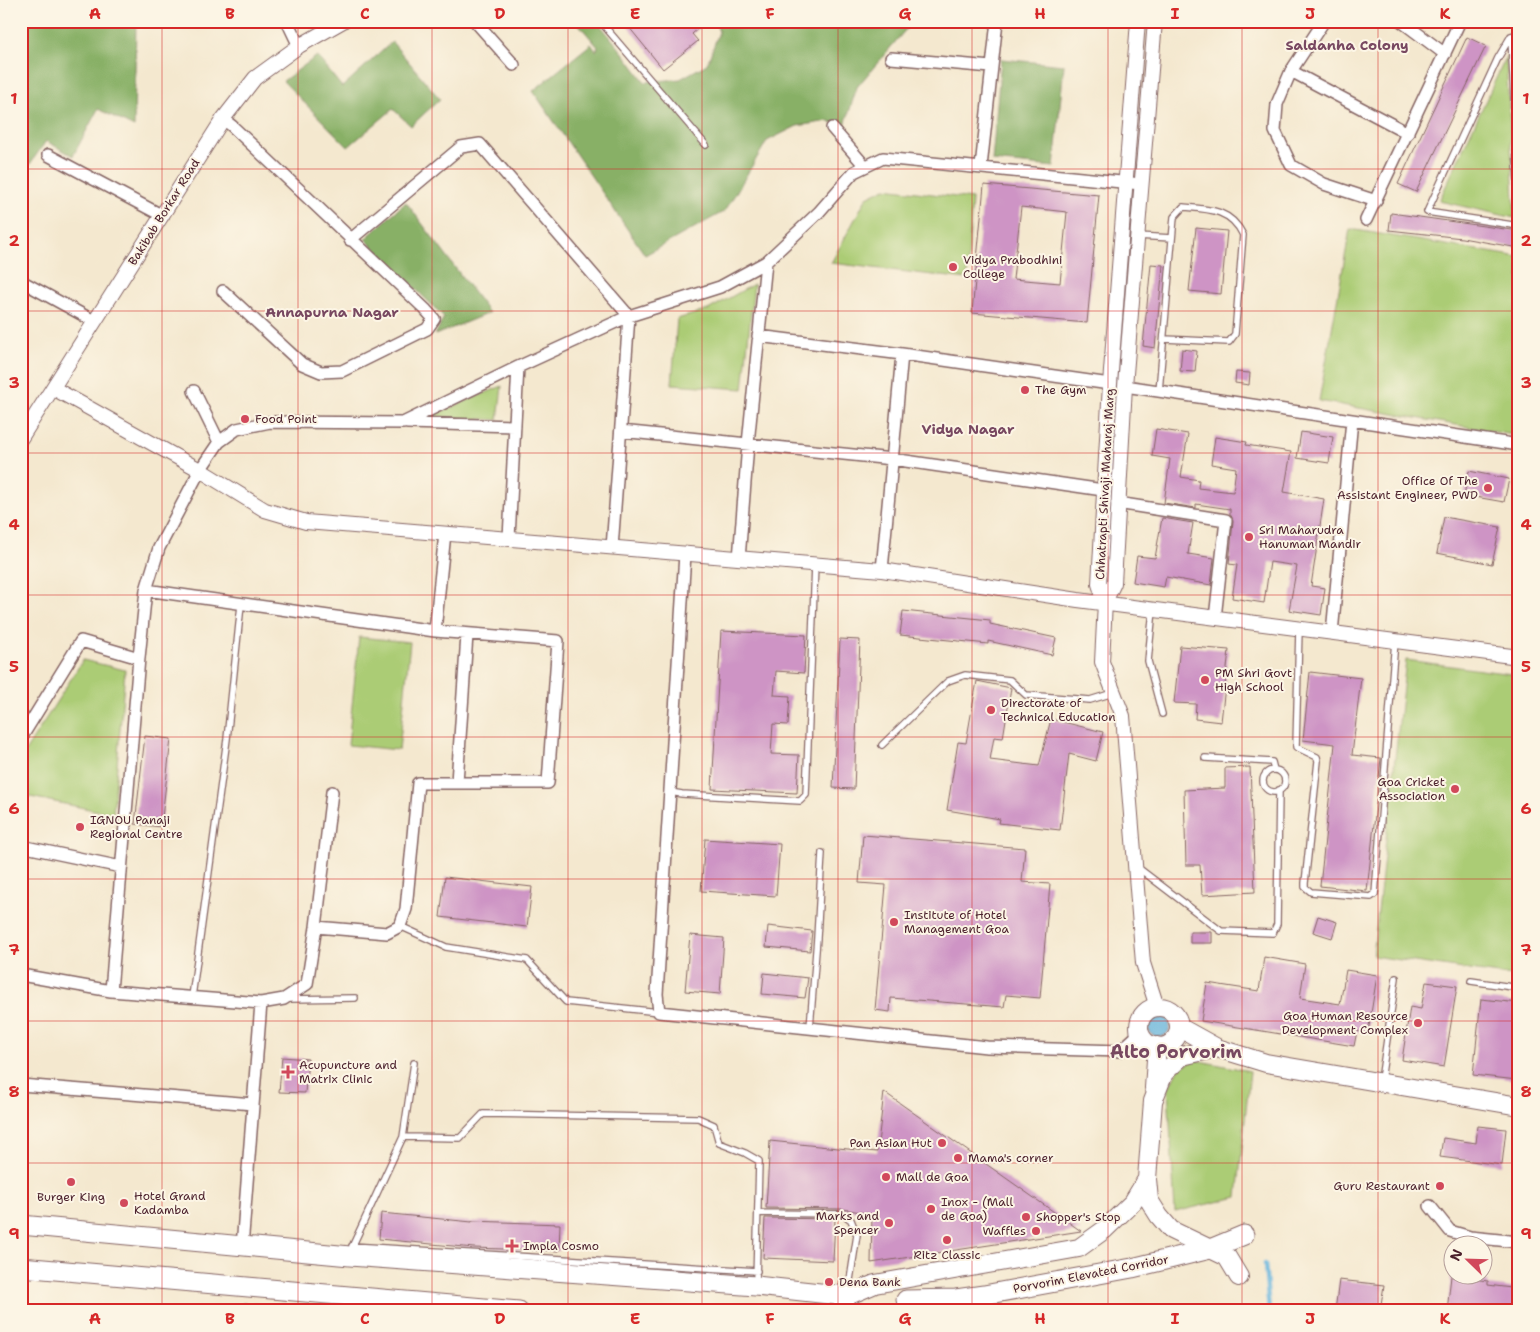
<svg xmlns="http://www.w3.org/2000/svg" width="1540" height="1332" font-family="'Shantell Sans',sans-serif">
<rect width="100%" height="100%" fill="#fcf5e5"/>
<filter id="ink" filterUnits="userSpaceOnUse"><feTurbulence type="fractalNoise" baseFrequency=".02" numOctaves="2"/><feDisplacementMap in="SourceGraphic" scale="10" xChannelSelector="R" yChannelSelector="G"/><feConvolveMatrix kernelMatrix="1 2 1 2 8 2 1 2 1" color-interpolation-filters="sRGB"/></filter>
<filter id="wash" filterUnits="userSpaceOnUse"><feTurbulence type="fractalNoise" baseFrequency=".0096" numOctaves="4" result="noise"/><feDisplacementMap in="SourceGraphic" scale="20" xChannelSelector="R" yChannelSelector="G"/><feGaussianBlur stdDeviation="1.12" result="paint"/><feColorMatrix in="noise" values="0 0 0 0 0 0 0 0 0 0 0 0 0 0 0 0 0 1.4 0 .05"/><feComposite in="paint" operator="in"/></filter>
<g filter="url(#wash)">
<rect width="100%" height="100%" fill="#f4e8cf"/>
<!-- green -->
<path fill="#abcc74" stroke="#7a7650" d="M1506 57 1515 218 1439 201Z
M885 188 972 199 967 279 831 263 867 197Z
M1350 229 1519 257V436L1319 401Z
M754 284 743 389 672 384 677 319 708 310Z
M502 386 498 420 431 416Z
M359 637 410 642 399 750 348 745Z
M83 660 125 670 113 814 21 795V758Z
M1406 660 1519 675V977L1373 956Z
M1195 1060 1250 1071 1237 1197 1175 1212 1168 1089 1178 1069Z"/>
<!-- forest -->
<path fill="#88b066" stroke="#696848" d="M21 21H136L134 127 98 109 73 156 46 141 21 177Z
M576 21H597L624 54 645 82 680 79 707 64 719 32 715 21H913L857 87 844 128 829 121 797 126 767 141 725 211 645 255 533 91 591 44 596 51 598 47Z
M392 42 440 99 411 126 393 109 348 147 283 81 317 56 342 87Z
M1001 59 1064 65 1054 167 992 161Z
M406 202 489 313 435 335 444 317 365 239Z
M243 1303 329 1311H234Z"/>
<!-- water -->
<path fill="#62b3dd" stroke="#566984" d="M1148 1026a11 11 0 1 1 22 0a11 11 0 1 1-22 0Z"/>
<g fill="none" stroke-linecap="round" stroke-linejoin="round">
<!-- stream -->
<path stroke="#62b3dd" stroke-width="4.5" d="M1265 1264 1269 1311"/>
</g>
<g id="blocks">
<!-- building -->
<path fill="#ce94c5" fill-rule="evenodd" d="M624 21H707L692 34 698 41 663 69Z
M1467 37 1486 46 1416 192 1398 184Z
M984 185 1099 195 1087 323 972 313ZM1021 207 1067 212 1060 283 1013 279Z
M1391 213 1519 231V248L1462 238 1389 230Z
M1196 228 1227 231 1221 294 1189 291Z
M1151 264 1163 265 1155 348 1143 346Z
M1182 349 1197 351 1195 372 1180 371Z
M1236 372 1250 373 1249 385 1235 383Z
M1156 429 1188 434 1181 477 1199 480 1198 488 1233 492 1236 468 1211 464 1215 437 1247 442 1246 445 1291 452 1284 492 1324 499 1311 586 1325 588 1321 615 1289 610 1297 566 1270 562 1264 603 1232 598 1237 565 1229 564 1233 521 1230 514V509L1196 504V508L1164 503 1170 459 1152 456Z
M1301 432 1333 437 1329 463 1297 458Z
M1469 471 1509 479 1504 502 1464 495Z
M1444 517 1500 527 1492 564 1437 553Z
M1162 518 1193 523 1188 554 1214 558 1211 585 1166 577 1164 587 1133 582 1137 556 1155 558Z
M903 611 990 620V624L1056 638 1052 655 988 641V644L900 635Z
M721 631 806 635 804 673 776 671 774 695 790 696 788 725 773 724 771 754 799 755 797 793 712 789Z
M840 639 860 640 854 789 833 788Z
M1180 646 1229 650 1221 722 1195 719 1196 704 1174 703Z
M1310 672 1361 678 1352 755 1381 758 1367 891 1320 886 1335 744 1303 740Z
M977 681 1011 688 1003 738 994 737 990 760 1039 766 1051 719 1103 732 1096 761 1069 754 1060 830 999 823 1000 819 947 810 958 742 966 743Z
M145 736 171 739 161 827 135 824Z
M1250 767 1255 892 1202 895 1200 865H1186L1184 790 1225 788V768Z
M863 835 1025 848 1022 882 1050 884 1040 998 1006 995 1004 1007 891 998 890 1012 875 1010 886 885 859 883Z
M705 839 780 844 776 896 701 891Z
M445 877 532 887 527 927 440 917Z
M1318 916 1337 922 1332 938 1313 932Z
M768 926 812 931 810 951 766 947Z
M1190 932H1212V943H1190Z
M690 935 724 938 720 994 685 991Z
M1264 957 1305 964 1300 998 1340 1004 1346 970 1377 975 1368 1033 1357 1031 1354 1046 1201 1021 1207 983 1259 991Z
M764 973 808 978 805 998 762 994Z
M1426 982 1457 986 1444 1067 1402 1060 1410 1007 1421 1009Z
M1481 999 1519 1003V1063L1517 1080 1473 1075Z
M282 1057 308 1059 305 1093 279 1092Z
M884 1092 1081 1231 871 1263 872 1214 843 1209 766 1208 770 1141 877 1152Z
M1478 1126 1506 1129 1502 1165 1440 1157 1443 1138 1476 1143Z
M381 1213 472 1222V1221L560 1224 559 1251 474 1248 379 1239Z
M765 1218 835 1219 833 1261 763 1258Z
M1451 1276 1488 1281V1285L1519 1289V1311H1447Z
M1339 1280 1384 1285 1380 1311H1335Z"/>
</g>
</g>
<g filter="url(#ink)">
<use href="#blocks" fill-opacity="0" stroke="#866564" stroke-width="1"/>
<g fill="none" stroke-linecap="round" stroke-linejoin="round">
<defs>
<path id="service" d="M600 21 706 145
M1519 34 1511 36 1498 58 1427 212 1519 226
M1511 36 1519 203
M1137 236 1172 238
M1159 391 1174 217 1183 207C1208 209 1231 209 1243 235L1235 334 1229 342 1164 339
M1153 610 1148 661 1162 714
M1299 629 1296 747 1317 757 1318 761 1305 883V887L1311 892 1371 897 1375 894 1395 641
M882 745 948 681 965 675 1010 680 1026 695 1090 700 1113 693
M1205 758 1272 762 1274 770
M1263 781a11 11 0 1 1 22 0a11 11 0 1 1-22 0Z
M670 792 682 794 800 801 806 795 815 565
M1137 867 1221 931 1273 933 1277 924 1279 790
M400 926 446 947 527 960 566 1002 659 1012
M1471 981 1519 988
M192 997 227 739 241 605
M289 999 355 998
M810 1028 817 938 822 853
M1381 1080 1396 978
M403 1137 460 1138 483 1114 698 1118 714 1125 719 1143 745 1153 759 1161 756 1283
M758 1213 843 1214 851 1220 857 1235 848 1293
M352 1246 757 1271
M352 1247 403 1137 414 1063"/>
<path id="minor" d="M287 21 299 46
M475 21 514 65
M1324 21 1291 71 1277 104 1275 131 1291 165 1324 184 1376 201
M1401 21 1445 54
M891 58 991 67
M1291 71 1408 133
M832 128 865 166
M48 155 163 216
M981 167 997 21
M1366 220 1460 21
M350 240 461 147 480 144 629 316 612 548
M21 281 94 321
M223 291 302 364 321 372 342 371 427 329 434 319 425 309 232 126 223 119
M758 336 902 354 1110 384
M1125 386 1519 445
M194 391 219 442
M407 423 515 426
M621 431 892 459 1103 490
M1117 503 1226 520 1215 618
M509 538 518 367
M685 554 657 994 659 1012 987 1047 1120 1051 1140 1033
M739 559 748 444 766 262
M882 570 902 354
M146 590 435 631 558 641 548 783H418L406 909 400 926 387 933 316 927
M435 631 445 533
M1332 633 1352 420
M21 738 81 641 139 658
M457 782 467 635
M21 846 121 867
M21 975 111 991 261 1003 284 999 307 984 316 927 332 792
M111 991 139 658 146 590 159 548 200 470 219 442 237 429 270 422 403 423 518 367 629 316 720 287 766 262 819 212 854 172 883 158 1141 184
M21 1085 253 1104
M1430 1206 1450 1231 1470 1237 1519 1242
M242 1247 261 1003"/>
<path id="tertiary" d="M1138 21 1110 384 1099 584 1105 602 1102 662 1123 716 1143 963 1157 1007
M53 388 200 470 265 510 306 522 882 570 1078 600 1519 657
M21 438 223 119 255 78 299 46 343 21
M1105 602 1114 583 1125 386 1155 21"/>
<path id="primary" d="M1139 1027a20 20 0 1 1 40 0a20 20 0 1 1-40 0Z
M1179 1027 1217 1048
M1154 1088 1157 1046
M1147 1179 1149 1200 1159 1216 1171 1230 1227 1257 1239 1277
M847 1296 875 1284 1079 1248 1104 1230 1133 1202 1147 1179 1153 1101 1164 1073 1182 1056 1217 1048 1266 1063 1519 1106"/>
<path id="trunk" d="M21 1225 350 1256 756 1286 847 1296
M21 1267 519 1311
M906 1300 956 1299 984 1295 1132 1268 1210 1249 1244 1235"/>
</defs>
<!-- service casing -->
<use href="#service" stroke="#866564" stroke-width="8"/>
<!-- minor casing -->
<use href="#minor" stroke="#866564" stroke-width="14"/>
<!-- tertiary casing -->
<use href="#tertiary" stroke="#866564" stroke-width="16"/>
<!-- primary casing -->
<use href="#primary" stroke="#866564" stroke-width="20"/>
<!-- trunk casing -->
<use href="#trunk" stroke="#866564" stroke-width="21"/>
<!-- service -->
<use href="#service" stroke="#fff" stroke-width="5.5"/>
<!-- minor -->
<use href="#minor" stroke="#fff" stroke-width="11"/>
<!-- tertiary -->
<use href="#tertiary" stroke="#fff" stroke-width="14"/>
<!-- primary -->
<use href="#primary" stroke="#fff" stroke-width="18"/>
<!-- trunk -->
<use href="#trunk" stroke="#fff" stroke-width="19"/>
</g>
</g>
<!-- grid -->
<path fill="none" stroke="#d62828" stroke-width="1" stroke-opacity="0.55" d="M162 21V1311M298 21V1311M432 21V1311M568 21V1311M702 21V1311M838 21V1311M972 21V1311M1108 21V1311M1242 21V1311M1378 21V1311M21 169H1519M21 311H1519M21 453H1519M21 595H1519M21 737H1519M21 879H1519M21 1021H1519M21 1163H1519"/>
<!-- markers -->
<g fill="#d1495b" stroke="#fcf5e5" stroke-width="2">
<circle cx="953" cy="267" r="5"/>
<circle cx="1025" cy="390" r="5"/>
<circle cx="245" cy="419" r="5"/>
<circle cx="1488" cy="488" r="5"/>
<circle cx="1249" cy="537" r="5"/>
<circle cx="1205" cy="680" r="5"/>
<circle cx="991" cy="710" r="5"/>
<circle cx="1455" cy="789" r="5"/>
<circle cx="80" cy="827" r="5"/>
<circle cx="894" cy="922" r="5"/>
<circle cx="1418" cy="1023" r="5"/>
<path d="M285.5 1064.5h5v5h5v5h-5v5h-5v-5h-5v-5h5z"/>
<circle cx="942" cy="1143" r="5"/>
<circle cx="958" cy="1158" r="5"/>
<circle cx="886" cy="1177" r="5"/>
<circle cx="71" cy="1182" r="5"/>
<circle cx="1440" cy="1186" r="5"/>
<circle cx="124" cy="1203" r="5"/>
<circle cx="931" cy="1209" r="5"/>
<circle cx="1026" cy="1217" r="5"/>
<circle cx="889" cy="1223" r="5"/>
<circle cx="1036" cy="1231" r="5"/>
<circle cx="947" cy="1240" r="5"/>
<path d="M509.5 1238.5h5v5h5v5h-5v5h-5v-5h-5v-5h5z"/>
<circle cx="829" cy="1282" r="5"/>
</g>
<g text-anchor="middle" stroke-width="4" stroke-linejoin="round" paint-order="stroke">
<!-- street labels -->
<g font-size="12" fill="#4a1f2b" stroke="#fcf5e5">
<text transform="translate(164 212) rotate(-58)" y="4">Bakibab Borkar Road</text>
<text transform="translate(1105 484) rotate(-87)" y="4">Chhatrapti Shivaji Maharaj Marg</text>
<text transform="translate(1091 1274) rotate(-11)" y="4">Porvorim Elevated Corridor</text>
</g>
<!-- poi labels -->
<g font-size="12" fill="#4a1f2b" stroke="#fcf5e5" text-anchor="start">
<text x="963" y="264">Vidya Prabodhini<tspan x="963" dy="14">College</tspan></text>
<text x="1035" y="394">The Gym</text>
<text x="255" y="423">Food Point</text>
<text x="1478" y="485" text-anchor="end">Office Of The<tspan x="1478" dy="14">Assistant Engineer, PWD</tspan></text>
<text x="1259" y="534">Sri Maharudra<tspan x="1259" dy="14">Hanuman Mandir</tspan></text>
<text x="1215" y="677">PM Shri Govt<tspan x="1215" dy="14">High School</tspan></text>
<text x="1001" y="707">Directorate of<tspan x="1001" dy="14">Technical Education</tspan></text>
<text x="1445" y="786" text-anchor="end">Goa Cricket<tspan x="1445" dy="14">Association</tspan></text>
<text x="90" y="824">IGNOU Panaji<tspan x="90" dy="14">Regional Centre</tspan></text>
<text x="904" y="919">Institute of Hotel<tspan x="904" dy="14">Management Goa</tspan></text>
<text x="1408" y="1020" text-anchor="end">Goa Human Resource<tspan x="1408" dy="14">Development Complex</tspan></text>
<text x="299" y="1069">Acupuncture and<tspan x="299" dy="14">Matrix Clinic</tspan></text>
<text x="932" y="1147" text-anchor="end">Pan Asian Hut</text>
<text x="968" y="1162">Mama's corner</text>
<text x="896" y="1181">Mall de Goa</text>
<text x="1430" y="1190" text-anchor="end">Guru Restaurant</text>
<text x="134" y="1200">Hotel Grand<tspan x="134" dy="14">Kadamba</tspan></text>
<text x="71" y="1201" text-anchor="middle">Burger King</text>
<text x="941" y="1206">Inox - (Mall<tspan x="941" dy="14">de Goa)</tspan></text>
<text x="879" y="1220" text-anchor="end">Marks and<tspan x="879" dy="14">Spencer</tspan></text>
<text x="1036" y="1221">Shopper's Stop</text>
<text x="1026" y="1235" text-anchor="end">Waffles</text>
<text x="523" y="1250">Impla Cosmo</text>
<text x="947" y="1259" text-anchor="middle">Ritz Classic</text>
<text x="839" y="1286">Dena Bank</text>
</g>
<!-- neighbourhood labels -->
<g font-size="14" font-weight="bold" fill="#784861" stroke="#fcf5e5">
<text x="1347" y="50">Saldanha Colony</text>
<text x="332" y="317">Annapurna Nagar</text>
<text x="968" y="434">Vidya Nagar</text>
</g>
<!-- district labels -->
<g font-size="18" font-weight="bold" fill="#784861" stroke="#fcf5e5">
<text x="1176" y="1058">Alto Porvorim</text>
</g>
</g>
<!-- margin -->
<rect width="1540" height="1332" fill="none" stroke="#fcf5e5" stroke-width="55"/>
<!-- north arrow -->
<g transform="translate(1468 1260) rotate(293)"><circle r="24" fill="#fcf5e5" stroke="#b59f9b"/>
<path d="M0-4L9 19L0 12L-9 19Z" fill="#d1495b"/>
<text y="-8" font-size="14" font-weight="bold" text-anchor="middle" fill="#4a1f2b">N</text>
</g>
<rect x="28" y="28" width="1484" height="1276" fill="none" stroke="#d62828" stroke-width="2"/>
<g font-size="16" text-anchor="middle" font-weight="bold" fill="#d62828">
<text x="95" y="19">A</text>
<text x="230" y="19">B</text>
<text x="365" y="19">C</text>
<text x="500" y="19">D</text>
<text x="635" y="19">E</text>
<text x="770" y="19">F</text>
<text x="905" y="19">G</text>
<text x="1040" y="19">H</text>
<text x="1175" y="19">I</text>
<text x="1310" y="19">J</text>
<text x="1445" y="19">K</text>
<text x="14" y="104">1</text>
<text x="1526" y="104">1</text>
<text x="14" y="246">2</text>
<text x="1526" y="246">2</text>
<text x="14" y="388">3</text>
<text x="1526" y="388">3</text>
<text x="14" y="530">4</text>
<text x="1526" y="530">4</text>
<text x="14" y="672">5</text>
<text x="1526" y="672">5</text>
<text x="14" y="814">6</text>
<text x="1526" y="814">6</text>
<text x="14" y="955">7</text>
<text x="1526" y="955">7</text>
<text x="14" y="1097">8</text>
<text x="1526" y="1097">8</text>
<text x="14" y="1239">9</text>
<text x="1526" y="1239">9</text>
<text x="95" y="1324">A</text>
<text x="230" y="1324">B</text>
<text x="365" y="1324">C</text>
<text x="500" y="1324">D</text>
<text x="635" y="1324">E</text>
<text x="770" y="1324">F</text>
<text x="905" y="1324">G</text>
<text x="1040" y="1324">H</text>
<text x="1175" y="1324">I</text>
<text x="1310" y="1324">J</text>
<text x="1445" y="1324">K</text>
</g>
</svg>
